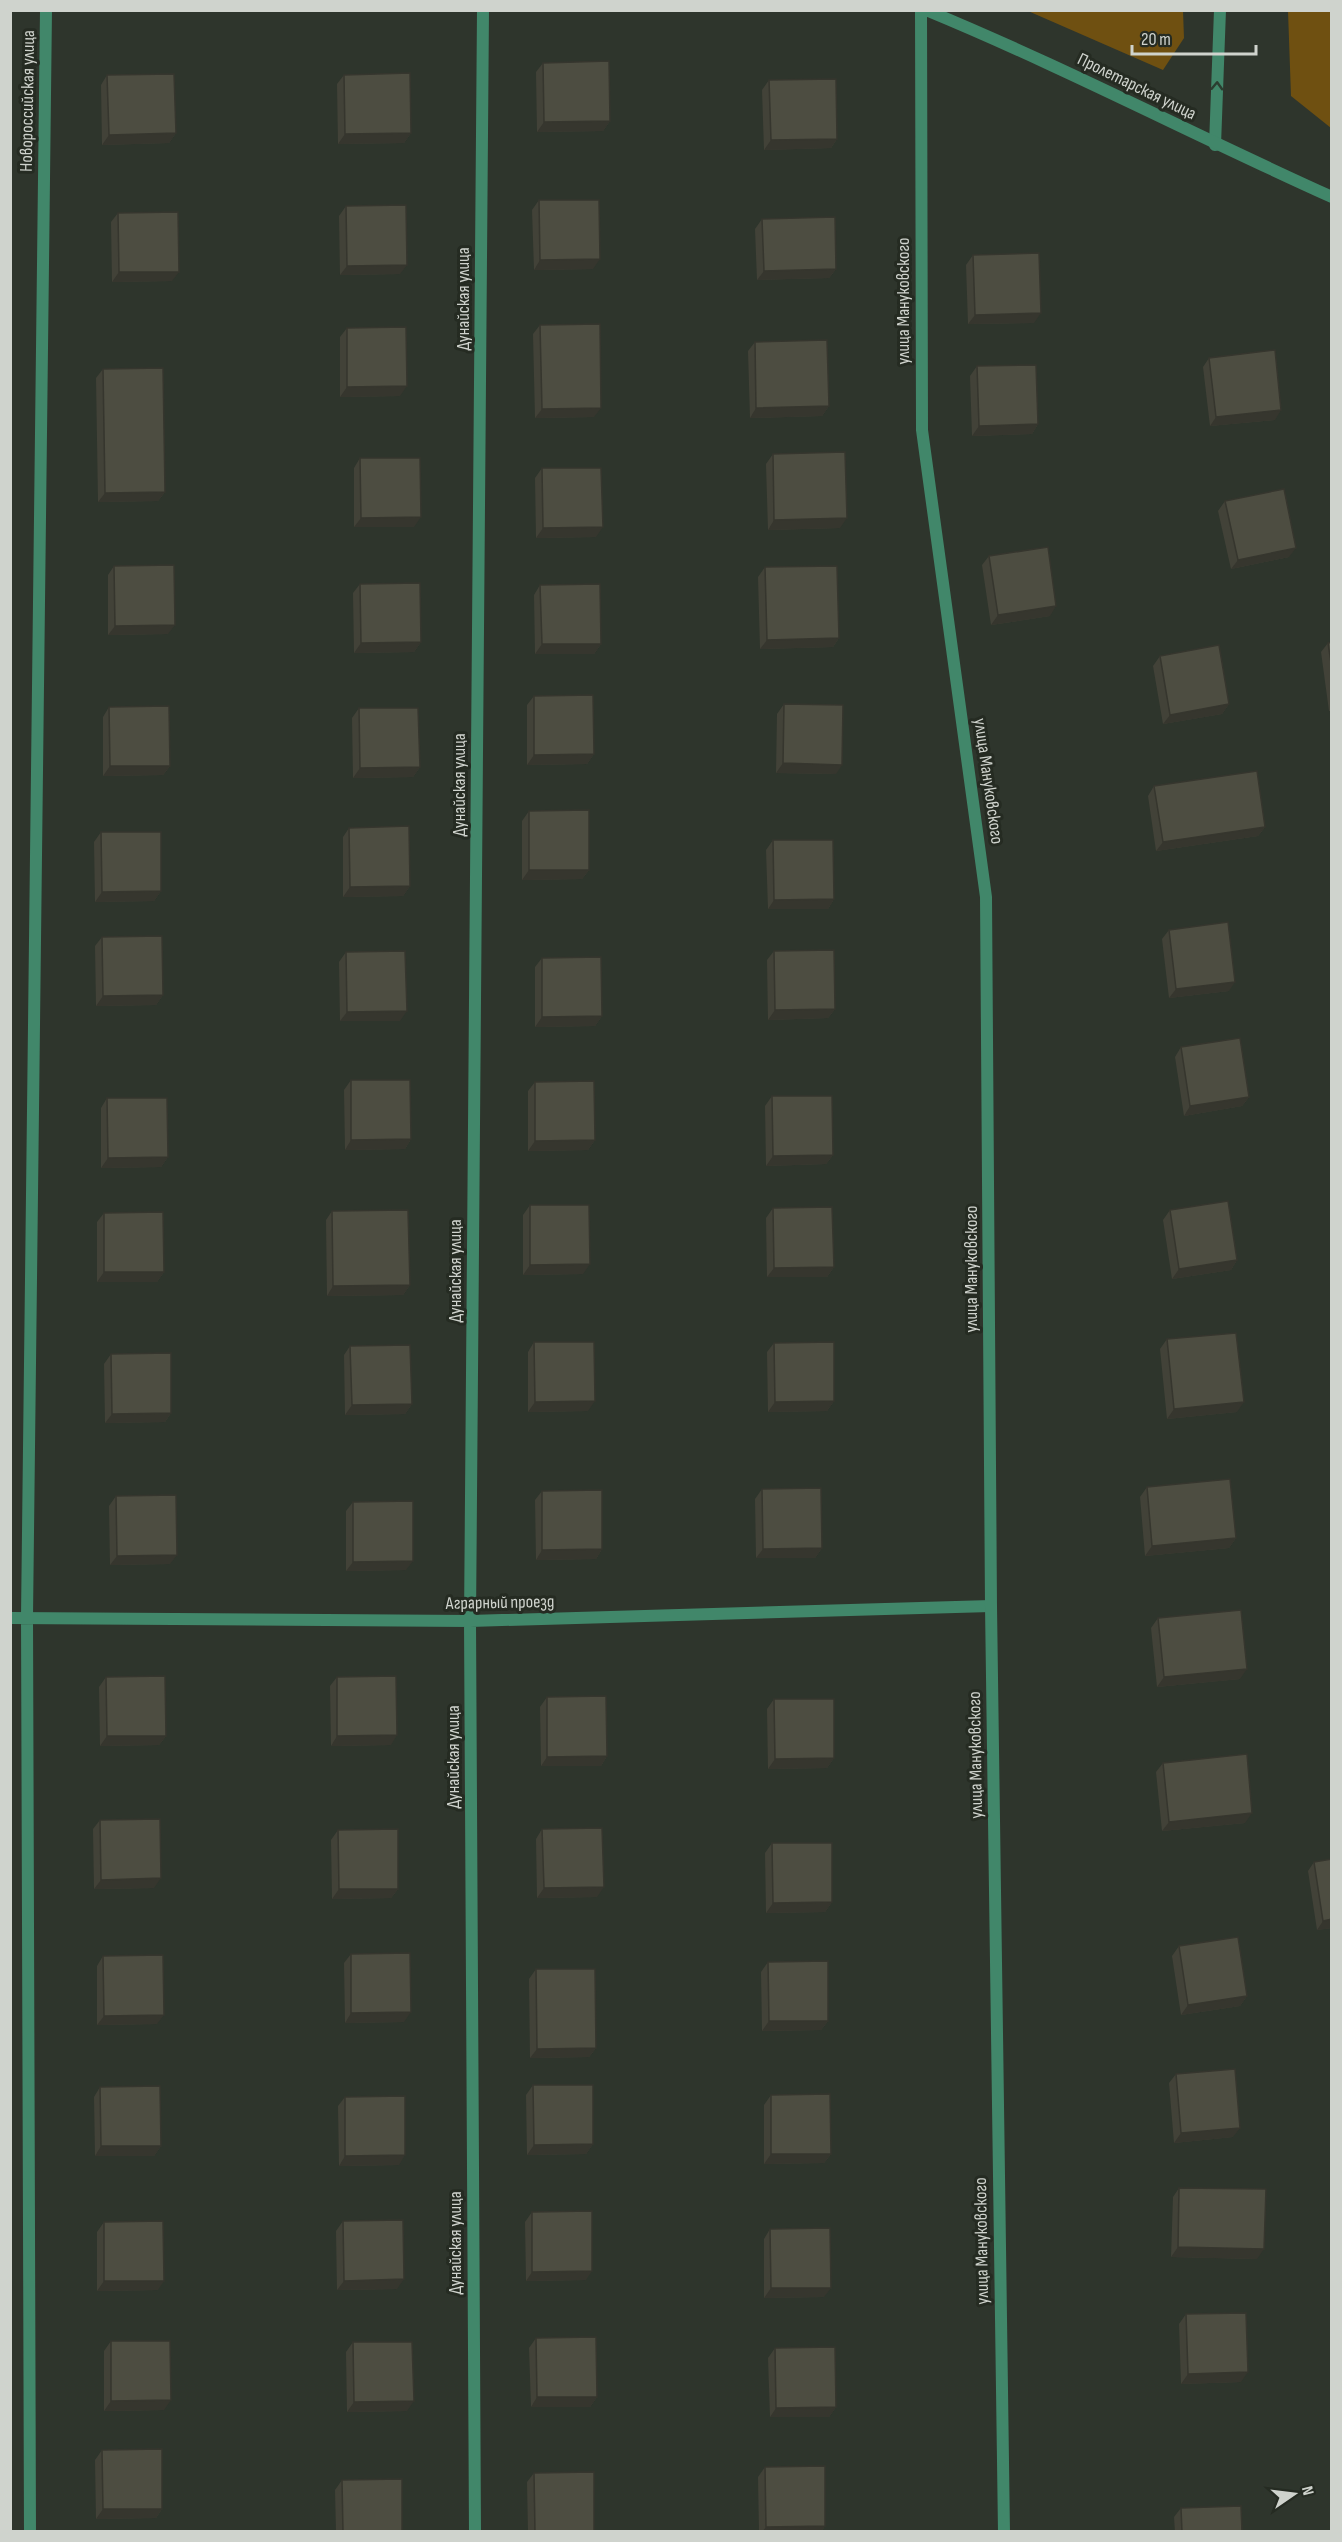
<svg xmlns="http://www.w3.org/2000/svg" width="1342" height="2542" font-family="'Sofia Sans Condensed',sans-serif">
<rect width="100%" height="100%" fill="#2e352c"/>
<!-- green -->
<path fill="#6f5011" d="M1028 11H1183L1184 38 1163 70Z
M1288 11H1331V128L1291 96Z"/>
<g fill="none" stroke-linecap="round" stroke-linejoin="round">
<!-- service -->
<path stroke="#41876a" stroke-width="12" d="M1215 145 1220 10"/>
<!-- minor -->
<path stroke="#41876a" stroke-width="12" d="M10 1618 470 1621 991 1606
M30 2532 27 1617 46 10
M475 2532 470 1621 483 10"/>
<!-- tertiary -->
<path stroke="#41876a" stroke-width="12" d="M921 10 922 430 986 897 991 1606 1004 2532
M926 10C1064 67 1196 136 1332 197"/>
</g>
<!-- wall -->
<path fill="#424238" d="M543 63 610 121 603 131 537 132 536 72Z
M107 75 176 133 169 143 102 145 101 85Z
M344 75 411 133 404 143 338 144 337 84Z
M769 80 837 139 831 148 764 150 762 90Z
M539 200 593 269 534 270 532 210Z
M346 206 400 274 340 275 339 216Z
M118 213 172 281 112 282 111 222Z
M762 219 836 269 829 278 757 280 755 229Z
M973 255 1034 323 968 324 966 265Z
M540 325 594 417 535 418 533 334Z
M347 328 400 396 340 397V337Z
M755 342 829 406 822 416 750 418 748 351Z
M1209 358 1275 420 1210 426 1203 367Z
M977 366 1038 424 1032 434 972 436 970 376Z
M103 369 165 492 158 501 98 502 96 378Z
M773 454 840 528 768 530 766 464Z
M360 458 414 527H354V468Z
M542 468 596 537 536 538 535 478Z
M1225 501 1289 557 1231 569 1218 511Z
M989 556 1050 616 991 625 982 565Z
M114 566 168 634 108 635V575Z
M765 567 839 638 833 647 760 649 758 577Z
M360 584 421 642 414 652 354 653 353 593Z
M540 585 601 644 594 654H535L534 595Z
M1332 642V711H1329L1321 652 1328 643Z
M1160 656 1229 704 1222 714 1163 724 1153 666Z
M534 696 594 754 587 764 527 765V705Z
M784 704 836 774 776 773 777 714Z
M109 707 170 766 163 775 103 776V717Z
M359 708 420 767 413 777 353 778 352 718Z
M1154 786 1265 827 1258 836 1156 851 1148 796Z
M529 811 589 870 582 879 522 880V821Z
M349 828 410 886 403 896 343 897V837Z
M101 832 161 891 154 901 95 902 94 842Z
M773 840 834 899 828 909H768L766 850Z
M1169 930 1229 991 1169 998 1162 939Z
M102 937 163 995 156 1005 96 1006 95 946Z
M774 951 835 1009 828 1018 768 1020 767 960Z
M346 952 400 1021H340L339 962Z
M542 958 602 1016 595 1026 535 1027V967Z
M1181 1047 1249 1097 1242 1106 1184 1116 1175 1057Z
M351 1080 411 1139 405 1149 345 1150 344 1090Z
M535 1082 595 1140 588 1150 528 1151V1091Z
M772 1096 833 1155 826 1164 766 1166 765 1106Z
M107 1098 168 1157 161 1167 101 1168V1108Z
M530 1205 583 1274 523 1275V1215Z
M773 1208 834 1267 827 1277H767L766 1218Z
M1170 1210 1237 1260 1231 1270 1172 1279 1163 1220Z
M332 1211 410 1285 403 1295 327 1296 326 1220Z
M104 1213 164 1272 157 1282H97V1222Z
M1167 1339 1237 1412 1167 1419 1160 1349Z
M534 1342 588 1411 528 1412V1352Z
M774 1343 834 1401 827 1411 768 1412 767 1352Z
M350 1346 412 1404 405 1414 345 1415 344 1355Z
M111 1354 171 1413 165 1422 105 1423 104 1364Z
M1147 1487 1236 1538 1229 1548 1145 1556 1140 1497Z
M762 1489 822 1548 815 1558H756L755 1499Z
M542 1491 602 1549 596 1559 536 1560 535 1500Z
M116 1496 170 1564 110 1565 109 1506Z
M353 1502 406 1570 346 1571V1511Z
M1158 1618 1240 1679 1157 1687 1151 1628Z
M106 1677 166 1736 159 1745 100 1746 99 1687Z
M337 1677 391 1745 331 1746 330 1686Z
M547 1697 607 1756 601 1766H541L540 1707Z
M774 1699 834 1758 827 1768 768 1769 767 1709Z
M1163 1763 1245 1823 1162 1831 1156 1772Z
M100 1820 154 1888 94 1889 93 1829Z
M542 1829 597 1897 537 1898 536 1839Z
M338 1830 398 1889 391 1898 332 1899 331 1840Z
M772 1843 832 1902 825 1912 766 1913 765 1853Z
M1314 1862 1332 1928 1317 1930 1308 1871Z
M1179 1946 1247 1996 1240 2006 1181 2015 1172 1956Z
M351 1954 404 2022 345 2023 344 1963Z
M103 1956 157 2024 97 2025V1966Z
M768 1962 828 2021 821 2030 762 2031 761 1972Z
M536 1969 596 2048 589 2057 530 2058 529 1979Z
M1176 2074 1233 2137 1174 2143 1169 2083Z
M533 2085 593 2144 586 2154 527 2155 526 2095Z
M100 2087 161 2146 154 2156H95L94 2097Z
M771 2095 831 2154 824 2163 764 2164V2105Z
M345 2097 399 2165 339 2166 338 2106Z
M1179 2188 1257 2259 1171 2257 1173 2197Z
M532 2212 586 2280 526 2281 525 2222Z
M343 2221 397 2289 337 2290 336 2231Z
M104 2222 158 2290 97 2291V2232Z
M770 2229 824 2297 764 2298V2239Z
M1186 2314 1241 2382 1181 2384 1179 2324Z
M536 2338 597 2397 590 2407H531L529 2348Z
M111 2341 164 2410 104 2411V2351Z
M353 2342 407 2411 347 2412 346 2352Z
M775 2348 836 2407 829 2417H770L768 2358Z
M102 2450 162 2509 156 2518 96 2519 95 2460Z
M765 2467 825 2526 821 2532H759L758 2477Z
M534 2473 594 2532H528L527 2482Z
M342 2480 402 2532H336L335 2490Z
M1181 2508 1242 2532H1175L1174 2517Z"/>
<!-- shaded-wall -->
<path fill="#36362e" d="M610 121 603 131 537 132 544 122Z
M176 133 169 143 102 145 109 135Z
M411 133 404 143 338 144 345 134Z
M837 139 831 148 764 150 771 140Z
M600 259 593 269 534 270 540 260Z
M407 265 400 274 340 275 347 266Z
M836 269 829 278 757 280 764 271Z
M119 272H179L172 281 112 282Z
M1041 313 1034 323 968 324 975 315Z
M407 386 400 396 340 397 347 387Z
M829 406 822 416 750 418 756 408Z
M601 408 594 417 535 418 542 409Z
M1281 410 1275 420 1210 426 1216 417Z
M1038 424 1032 434 972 436 979 426Z
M165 492 158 501 98 502 105 493Z
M421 517 414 527H354L361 518Z
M847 518 840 528 768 530 774 520Z
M603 527 596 537 536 538 543 528Z
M1296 548 1289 557 1231 569 1238 560Z
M1056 606 1050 616 991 625 998 615Z
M175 625 168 634 108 635 115 626Z
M839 638 833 647 760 649 767 640Z
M421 642 414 652 354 653 361 643Z
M542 644H601L594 654H535Z
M1229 704 1222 714 1163 724 1170 715Z
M594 754 587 764 527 765 534 755Z
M783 763 842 765 836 774 776 773Z
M110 766H170L163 775 103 776Z
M420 767 413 777 353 778 360 768Z
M1265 827 1258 836 1156 851 1163 842Z
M529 870H589L582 879 522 880Z
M410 886 403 896 343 897 350 887Z
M161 891 154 901 95 902 102 892Z
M834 899 828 909H768L774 900Z
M1235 982 1229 991 1169 998 1176 989Z
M163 995 156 1005 96 1006 103 996Z
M835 1009 828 1018 768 1020 775 1010Z
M407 1011 400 1021H340L347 1012Z
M602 1016 595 1026 535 1027 542 1017Z
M1249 1097 1242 1106 1184 1116 1190 1106Z
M411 1139 405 1149 345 1150 351 1140Z
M595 1140 588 1150 528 1151 535 1141Z
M833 1155 826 1164 766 1166 773 1156Z
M168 1157 161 1167 101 1168 108 1158Z
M1237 1260 1231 1270 1172 1279 1179 1269Z
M590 1264 583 1274 523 1275 530 1265Z
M834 1267 827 1277H767L774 1268Z
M104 1272H164L157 1282H97Z
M410 1285 403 1295 327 1296 333 1286Z
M595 1401 588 1411 528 1412 535 1402Z
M834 1401 827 1411 768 1412 775 1402Z
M1244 1402 1237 1412 1167 1419 1174 1409Z
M412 1404 405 1414 345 1415 352 1405Z
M171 1413 165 1422 105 1423 112 1414Z
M1236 1538 1229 1548 1145 1556 1152 1546Z
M822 1548 815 1558H756L763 1549Z
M602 1549 596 1559 536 1560 542 1550Z
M177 1555 170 1564 110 1565 117 1556Z
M413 1561 406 1570 346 1571 353 1562Z
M1247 1669 1240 1679 1157 1687 1164 1677Z
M397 1735 391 1745 331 1746 337 1736Z
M107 1736H166L159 1745 100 1746Z
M607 1756 601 1766H541L547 1757Z
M834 1758 827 1768 768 1769 775 1759Z
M1252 1813 1245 1823 1162 1831 1169 1822Z
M161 1878 154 1888 94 1889 101 1880Z
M604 1887 597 1897 537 1898 544 1888Z
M339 1889H398L391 1898 332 1899Z
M832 1902 825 1912 766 1913 773 1903Z
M1332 1919V1928L1317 1930 1323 1921Z
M1247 1996 1240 2006 1181 2015 1188 2005Z
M411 2012 404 2022 345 2023 351 2013Z
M164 2015 157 2024 97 2025 104 2016Z
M769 2021H828L821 2030 762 2031Z
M596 2048 589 2057 530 2058 537 2049Z
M1240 2128 1233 2137 1174 2143 1181 2133Z
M593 2144 586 2154 527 2155 534 2145Z
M101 2146H161L154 2156H95Z
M771 2154H831L824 2163 764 2164Z
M405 2155 399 2165 339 2166 345 2156Z
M1178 2247 1264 2249 1257 2259 1171 2257Z
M592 2271 586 2280 526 2281 532 2272Z
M404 2279 397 2289 337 2290 344 2281Z
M104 2281H164L158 2290 97 2291Z
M771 2288H831L824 2297 764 2298Z
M1248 2372 1241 2382 1181 2384 1188 2374Z
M537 2397H597L590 2407H531Z
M171 2400 164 2410 104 2411 111 2401Z
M414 2401 407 2411 347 2412 354 2402Z
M836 2407 829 2417H770L776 2408Z
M103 2509H162L156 2518 96 2519Z
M825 2526 821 2532H762L766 2527Z"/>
<!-- building -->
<path fill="#4d4d41" stroke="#36362e" stroke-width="1.5" d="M609 61 610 121 544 122 543 63Z
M410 73 411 133 345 134 344 75Z
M174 74 176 133 109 135 107 75Z
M836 79 837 139 771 140 769 80Z
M539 200H599L600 259 540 260Z
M406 205 407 265 347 266 346 206Z
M178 212 179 272H119L118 213Z
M835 217 836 269 764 271 762 219Z
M1039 253 1041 313 975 315 973 255Z
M600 324 601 408 542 409 540 325Z
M406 327 407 386 347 387V328Z
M827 340 829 406 756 408 755 342Z
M1275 350 1281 410 1216 417 1209 358Z
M1036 365 1038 424 979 426 977 366Z
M163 368 165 492 105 493 103 369Z
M845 452 847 518 774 520 773 454Z
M360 458H420L421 517 361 518Z
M542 468H601L603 527 543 528Z
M1284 489 1296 548 1238 560 1225 501Z
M1048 547 1056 606 998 615 989 556Z
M174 565 175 625 115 626 114 566Z
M837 566 839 638 767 640 765 567Z
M420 583 421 642 361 643 360 584Z
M600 584 601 644H542L540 585Z
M1332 642V669L1328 643Z
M1219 645 1229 704 1170 715 1160 656Z
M593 695 594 754 534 755V696Z
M784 704 843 705 842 765 783 763Z
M169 706 170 766H110L109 707Z
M359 708H418L420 767 360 768Z
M1257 771 1265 827 1163 842 1154 786Z
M589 810V870H529V811Z
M409 826 410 886 350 887 349 828Z
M101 832H161V891L102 892Z
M773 840H833L834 899 774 900Z
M1228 922 1235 982 1176 989 1169 930Z
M162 936 163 995 103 996 102 937Z
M834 950 835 1009 775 1010 774 951Z
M405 951 407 1011 347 1012 346 952Z
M601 957 602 1016 542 1017V958Z
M1240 1038 1249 1097 1190 1106 1181 1047Z
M351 1080H410L411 1139 351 1140Z
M594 1081 595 1140 535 1141V1082Z
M772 1096H832L833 1155 773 1156Z
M107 1098H167L168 1157 108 1158Z
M1228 1201 1237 1260 1179 1269 1170 1210Z
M530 1205H589L590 1264 530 1265Z
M832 1207 834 1267 774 1268 773 1208Z
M408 1210 410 1285 333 1286 332 1211Z
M163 1212 164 1272H104V1213Z
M1236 1333 1244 1402 1174 1409 1167 1339Z
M534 1342H594L595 1401 535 1402Z
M834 1342V1401L775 1402 774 1343Z
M410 1345 412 1404 352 1405 350 1346Z
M171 1353V1413L112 1414 111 1354Z
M1230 1479 1236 1538 1152 1546 1147 1487Z
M821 1488 822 1548 763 1549 762 1489Z
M602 1490V1549L542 1550V1491Z
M176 1495 177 1555 117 1556 116 1496Z
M413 1501V1561L353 1562V1502Z
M1241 1610 1247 1669 1164 1677 1158 1618Z
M165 1676 166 1736H107L106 1677Z
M396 1676 397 1735 337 1736V1677Z
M606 1696 607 1756 547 1757V1697Z
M774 1699H834V1758L775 1759Z
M1247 1754 1252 1813 1169 1822 1163 1763Z
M160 1819 161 1878 101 1880 100 1820Z
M602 1828 604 1887 544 1888 542 1829Z
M398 1829V1889H339L338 1830Z
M772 1843H832V1902L773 1903Z
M1332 1859V1919L1323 1921 1314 1862Z
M1238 1937 1247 1996 1188 2005 1179 1946Z
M410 1953 411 2012 351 2013V1954Z
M163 1955 164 2015 104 2016 103 1956Z
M828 1961V2021H769L768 1962Z
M536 1969H595L596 2048 537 2049Z
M1235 2069 1240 2128 1181 2133 1176 2074Z
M533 2085H593V2144L534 2145Z
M160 2086 161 2146H101L100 2087Z
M830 2094 831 2154H771V2095Z
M405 2096V2155L345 2156V2097Z
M1179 2188 1266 2189 1264 2249 1178 2247Z
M592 2211V2271L532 2272V2212Z
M403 2220 404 2279 344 2281 343 2221Z
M163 2221 164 2281H104V2222Z
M830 2228 831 2288H771L770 2229Z
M1246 2313 1248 2372 1188 2374 1186 2314Z
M596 2337 597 2397H537L536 2338Z
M111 2341H170L171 2400 111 2401Z
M353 2342H412L414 2401 354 2402Z
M835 2347 836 2407 776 2408 775 2348Z
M162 2449V2509H103L102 2450Z
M825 2466V2526L766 2527 765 2467Z
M594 2472V2531L535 2532 534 2473Z
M402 2479V2532H343L342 2480Z
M1241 2506 1242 2532H1182L1181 2508Z"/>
<!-- one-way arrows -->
<defs><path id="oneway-chevron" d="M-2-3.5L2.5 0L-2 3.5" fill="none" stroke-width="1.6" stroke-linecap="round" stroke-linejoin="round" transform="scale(1.5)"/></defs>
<use stroke="#2b3d30" href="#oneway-chevron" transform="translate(1217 86) rotate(-88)"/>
<g text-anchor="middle" stroke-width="6" stroke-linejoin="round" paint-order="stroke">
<!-- street labels -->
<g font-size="18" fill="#cfd3cd" stroke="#252b22">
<text transform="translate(1137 86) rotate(26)" y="6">Пролетарская улица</text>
<text transform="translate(27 101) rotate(-89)" y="6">Новороссийская улица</text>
<text transform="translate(463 299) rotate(-90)" y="6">Дунайская улица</text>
<text transform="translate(903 301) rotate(-90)" y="6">улица Мануковского</text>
<text transform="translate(989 781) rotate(82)" y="6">улица Мануковского</text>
<text transform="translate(459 785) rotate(-90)" y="6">Дунайская улица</text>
<text transform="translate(971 1269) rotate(-90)" y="6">улица Мануковского</text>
<text transform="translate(455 1271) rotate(-90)" y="6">Дунайская улица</text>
<text transform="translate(500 1602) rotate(-1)" y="6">Аграрный проезд</text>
<text transform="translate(975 1755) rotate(-91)" y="6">улица Мануковского</text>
<text transform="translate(453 1757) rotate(-90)" y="6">Дунайская улица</text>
<text transform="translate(981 2241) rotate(-91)" y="6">улица Мануковского</text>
<text transform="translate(455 2243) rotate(-90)" y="6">Дунайская улица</text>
</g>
</g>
<!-- border -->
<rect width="1342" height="2542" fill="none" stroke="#cfd3cd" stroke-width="24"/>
<!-- north arrow -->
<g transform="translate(1294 2494) rotate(76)" stroke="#252b22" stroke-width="4.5" paint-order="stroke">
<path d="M0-4.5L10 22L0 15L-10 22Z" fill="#cfd3cd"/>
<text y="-9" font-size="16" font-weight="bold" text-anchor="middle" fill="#cfd3cd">N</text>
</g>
<!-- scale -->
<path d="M1132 45v9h124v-9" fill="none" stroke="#cfd3cd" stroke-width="3"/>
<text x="1141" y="45" font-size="18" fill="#cfd3cd" stroke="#252b22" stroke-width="4.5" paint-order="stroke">20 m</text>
</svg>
